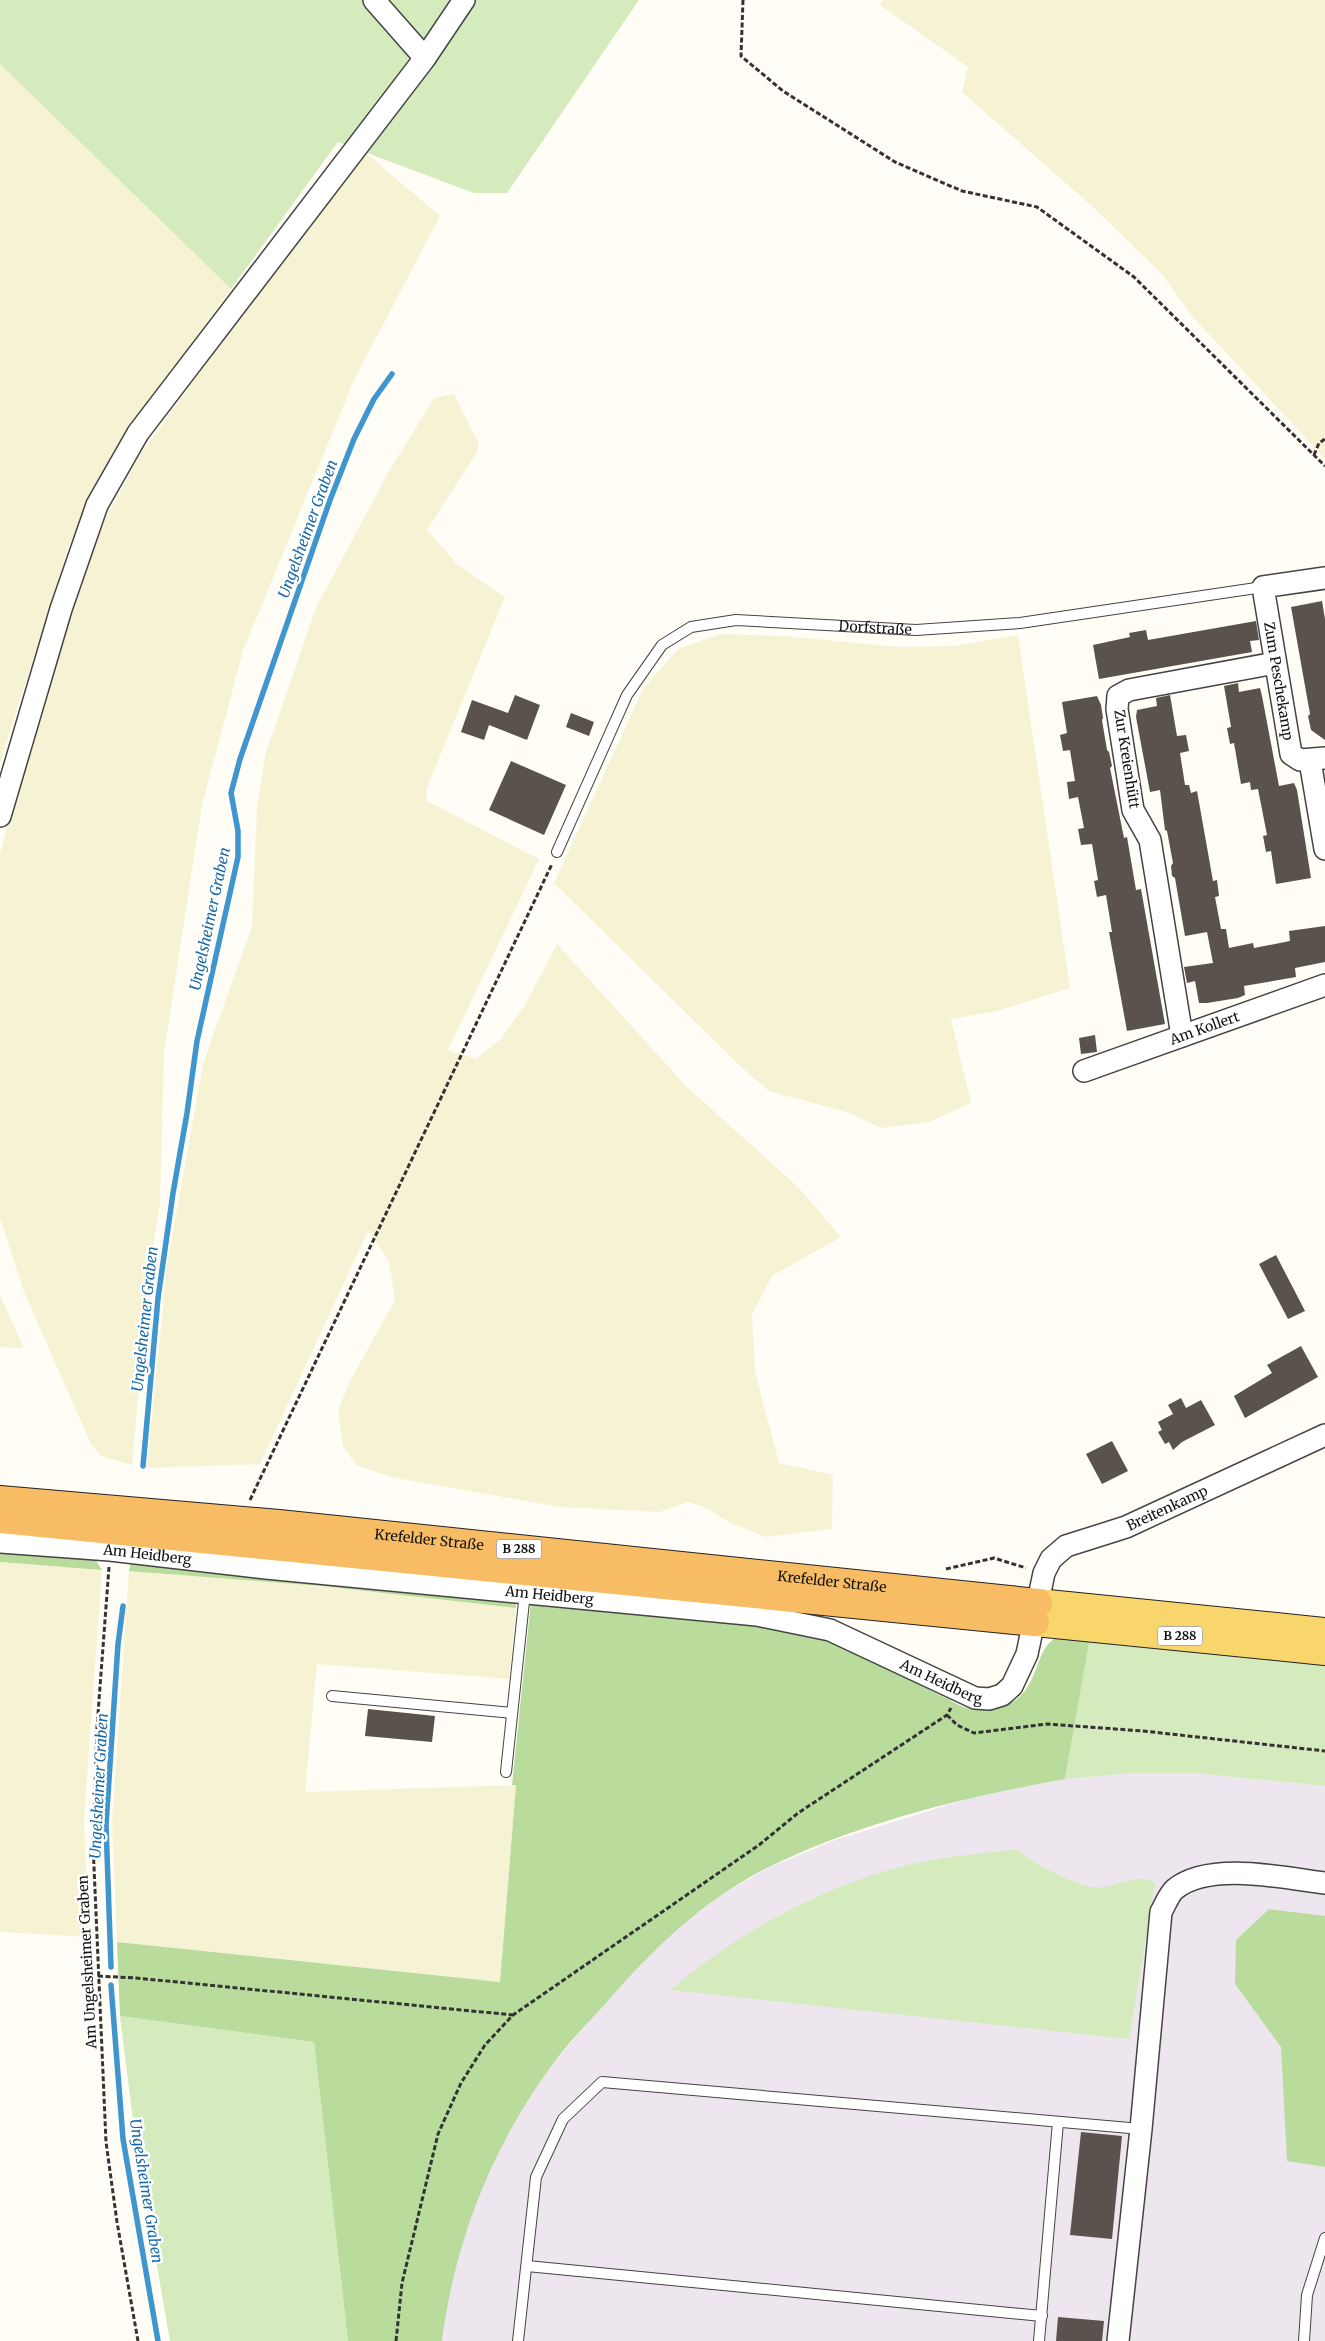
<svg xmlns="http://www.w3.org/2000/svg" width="1325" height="2341" font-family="Merriweather,serif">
<rect width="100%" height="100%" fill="#fffdf5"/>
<!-- industrial -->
<path fill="#eee6ef" d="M1134 1773H1192L1325 1786V2341H442L448 2297 462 2244 480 2192 496 2157 522 2109 553 2063 620 1986 661 1943 693 1916 726 1892 768 1868 835 1840 983 1794 1065 1779Z"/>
<!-- farmland -->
<path fill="#f6f3d4" d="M882 0H1325V459L1192 316 1161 273 1094 208 962 92 968 67 880 5Z
M0 64 231 289 115 448 68 548 0 763Z
M366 153 440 216 354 380 243 651 202 805 164 1053 160 1203 150 1266 132 1465 101 1456 91 1444 24 1292 0 1218V853L89 549 140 455 218 347Z
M454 394 479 444 477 452 427 530 457 564 505 597 426 790 427 801 539 859 448 1050 476 1059 501 1039 525 1005 557 944 687 1087 798 1187 841 1237 772 1276 752 1314 755 1372 779 1463 833 1475 832 1529 766 1537 731 1523 702 1506 688 1502 659 1512 560 1507 396 1478 357 1466 343 1446 338 1411 350 1381 395 1300 389 1261 368 1231 260 1464 147 1468 167 1266 203 1064 252 926 257 808 265 755 316 608 388 473 434 398Z
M720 634 784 636 899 647 955 646 1018 635 1070 988 997 1011 951 1019 971 1103 929 1122 881 1128 850 1113 769 1091 740 1066 554 883 643 689 678 649Z
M0 1295 24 1348 0 1347Z
M0 1562 102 1570 84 1819 89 1937 0 1932Z
M129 1571 320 1586 516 1608 509 1679 317 1664 305 1792 516 1785 500 1982 117 1942 112 1822Z"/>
<!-- green -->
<path fill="#d5ebbd" d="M0 0H639L507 193H474L338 142 231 289 0 64Z
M1090 1638 1325 1663V1786L1192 1773H1134L1065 1779Z
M1016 1849C1036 1864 1067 1882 1092 1887 1115 1891 1132 1871 1155 1883L1129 2039 670 1990C745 1927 839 1876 937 1859 963 1855 989 1853 1016 1849Z
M120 2016 314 2042 348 2341H170L136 2145Z"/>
<!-- forest -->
<path fill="#b9dc9c" d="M0 1549 95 1559 102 1570 0 1562Z
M131 1561 516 1599V1608L321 1586 129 1571Z
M531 1601C582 1606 634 1611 685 1617 735 1622 786 1626 834 1641 874 1653 908 1681 946 1698 954 1702 964 1709 973 1709 1053 1715 1023 1638 1067 1635 1075 1635 1083 1637 1090 1638L1065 1779C965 1797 861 1822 769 1867 703 1900 654 1948 606 2003 588 2023 568 2043 552 2065 492 2147 455 2240 442 2341H348L314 2042 120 2016 117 1942 500 1982 516 1785H512Z
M1269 1909 1325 1916V2167L1287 2161 1281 2047 1235 1984 1236 1940Z"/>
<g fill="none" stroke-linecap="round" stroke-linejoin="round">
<!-- stream -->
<path stroke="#3f96cf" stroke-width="5.5" d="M143 1466 158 1298 173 1193 187 1113 197 1041 238 857V831L231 793 240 759 330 500 354 439 374 399 392 374
M111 1967 106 1825 118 1644 123 1606
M111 1985 123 2139 158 2341"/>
</g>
<!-- building -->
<path fill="#5a524d" d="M1322 601 1325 619V740L1311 730 1308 716 1310 714 1291 607Z
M1256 621 1259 640 1250 641 1252 652 1099 679 1093 645 1130 637 1129 633 1146 630 1148 640Z
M1238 683 1239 692 1260 688 1262 696 1279 786 1294 783 1297 790 1311 878 1276 884 1271 851 1266 852 1263 836 1267 835 1258 789 1251 790 1250 782 1241 784 1234 743 1230 744 1227 728 1231 727 1224 686Z
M515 695 540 705 527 740 489 725 484 740 461 732 472 700 508 713Z
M1170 695 1177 736 1186 735 1189 751 1180 753 1185 785H1189L1191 793 1197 791 1213 881 1217 880 1219 896 1215 897 1221 929H1226L1229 948 1253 943 1254 948 1290 941 1289 931 1325 926V962L1295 968 1296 977 1244 986 1245 995 1238 998 1207 1003H1199L1195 981 1187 983 1184 967 1213 963 1207 932 1185 936 1175 878 1172 876 1171 866 1173 863 1167 831 1165 830 1160 790 1150 792 1136 717 1137 710 1157 706 1156 698Z
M1097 696 1101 705 1103 718 1102 720 1107 750 1109 752 1112 766 1110 768 1124 838 1127 837 1136 890 1141 889 1165 1024 1127 1031 1109 932H1112L1106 895 1097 897 1094 881 1098 880 1092 844 1081 845 1078 829 1084 828 1078 797 1069 799 1067 782 1075 781 1070 750 1063 751 1060 735 1067 733 1062 702Z
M571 713 594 722 589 736 566 727Z
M511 761 566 785 544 835 489 810Z
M1095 1035 1097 1052 1081 1054 1079 1038Z
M1276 1255 1305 1311 1288 1319 1259 1264Z
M1301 1346 1318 1377 1245 1418 1234 1396 1272 1373 1267 1365Z
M1181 1398 1186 1408 1201 1400 1215 1425 1182 1442 1173 1450 1169 1442 1165 1444 1158 1432 1162 1430 1158 1422 1173 1414 1168 1405Z
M1112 1441 1128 1471 1102 1484 1086 1454Z
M368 1709 435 1716 432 1742 365 1736Z
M1081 2132 1122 2136 1112 2239 1070 2235Z
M1058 2317 1104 2321 1102 2341H1056Z"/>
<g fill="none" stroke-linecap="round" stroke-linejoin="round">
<defs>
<g id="service">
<path id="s1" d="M557 852 627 695 662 645 691 627 736 620 916 630 1020 623 1263 587"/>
<path d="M332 1696 512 1713"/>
<path d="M506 1772 525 1592"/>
<path d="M527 2266 1042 2316"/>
<path d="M518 2341 536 2177 563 2119 602 2082 1141 2129"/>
<path d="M1039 2341 1058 2122"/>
<path d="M1304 2341 1307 2295 1325 2238"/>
</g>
<g id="minor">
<path d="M425 58 464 0"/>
<path id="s2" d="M1325 578 1263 587 1291 754 1300 760 1325 758"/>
<path d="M1310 761 1325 849"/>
<path d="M0 816 61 609 97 505 138 433 425 58 374 0"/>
<path d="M1182 1036 1150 840 1133 810 1117 709 1118 696 1129 690 1275 663"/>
<path id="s3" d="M1084 1071 1325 985"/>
<path id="s4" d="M0 1542 110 1550 266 1568 757 1615 830 1630 975 1698 989 1699 1002 1695 1012 1686 1027 1654 1044 1573 1051 1559 1066 1546 1126 1527 1325 1435"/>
<path d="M1118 2341 1141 2129 1161 1912C1165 1905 1169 1894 1175 1889 1210 1861 1284 1878 1325 1883"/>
</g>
<path id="primary" d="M1038 1603 1325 1632
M1035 1622 1325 1651"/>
<g id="trunk">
<path id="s5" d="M0 1500 279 1524 1038 1603"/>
<path d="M0 1519 1035 1622"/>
</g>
</defs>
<!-- service casing -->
<use href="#service" stroke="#444" stroke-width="12"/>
<!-- minor casing -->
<use href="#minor" stroke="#444" stroke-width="24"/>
<!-- primary casing -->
<use href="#primary" stroke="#222" stroke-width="30"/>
<!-- trunk casing -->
<use href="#trunk" stroke="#222" stroke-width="30"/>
<!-- path -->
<path stroke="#333" stroke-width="3" stroke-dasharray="5 2.5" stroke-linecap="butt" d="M743 0 741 56 783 91 895 162 962 191 1037 207 1134 277 1325 466
M1314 455 1319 443 1325 439
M250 1500 552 864
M109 1567 97 1727 93 1844 106 2142 117 2222 138 2341
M946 1569 994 1558 1026 1568
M947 1715 957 1725 974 1733 1047 1724 1143 1731 1325 1751
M98 1976 136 1978 513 2015
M396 2341 402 2283 438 2134 461 2083 485 2045 513 2015 759 1845 798 1813 947 1715 951 1708"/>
<!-- service -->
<use href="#service" stroke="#fff" stroke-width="10"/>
<!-- minor -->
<use href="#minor" stroke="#fff" stroke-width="21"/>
<!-- primary -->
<use href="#primary" stroke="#f9d66b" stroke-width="28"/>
<!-- trunk -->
<use href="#trunk" stroke="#f7bc64" stroke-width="28"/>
</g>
<g text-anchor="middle" stroke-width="5" stroke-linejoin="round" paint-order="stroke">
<!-- shield labels -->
<g fill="#fff" stroke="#585858" stroke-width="1">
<rect x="496.5" y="1539.5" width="45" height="19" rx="4"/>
<rect x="1157.5" y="1626.5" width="45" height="19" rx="4"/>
</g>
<g font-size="12" font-weight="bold" fill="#111">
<text x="519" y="1553">B 288</text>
<text x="1180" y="1640">B 288</text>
</g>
<!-- street labels -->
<g font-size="14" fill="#111" stroke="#fff">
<text dy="5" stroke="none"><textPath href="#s1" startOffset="452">Dorfstraße</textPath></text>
<text dy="5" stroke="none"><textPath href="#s2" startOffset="158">Zum Peschekamp</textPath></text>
<text transform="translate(1127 759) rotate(81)" y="5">Zur Kreienhütt</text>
<text dy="5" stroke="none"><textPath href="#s3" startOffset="128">Am Kollert</textPath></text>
<text dy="5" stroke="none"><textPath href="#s4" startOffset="1298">Breitenkamp</textPath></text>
<text dy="5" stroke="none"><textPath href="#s5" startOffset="431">Krefelder Straße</textPath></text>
<text dy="5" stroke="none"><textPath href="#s4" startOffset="148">Am Heidberg</textPath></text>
<text dy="5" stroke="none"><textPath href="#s5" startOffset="836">Krefelder Straße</textPath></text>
<text dy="5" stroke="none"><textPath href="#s4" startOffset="552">Am Heidberg</textPath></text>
<text dy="5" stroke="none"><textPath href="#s4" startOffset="958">Am Heidberg</textPath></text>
<text transform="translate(87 1962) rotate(-93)" y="5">Am Ungelsheimer Graben</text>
</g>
<!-- water labels -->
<g font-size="15" font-style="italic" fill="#1768a6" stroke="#fff">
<text transform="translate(308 529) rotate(-70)" y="5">Ungelsheimer Graben</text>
<text transform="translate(210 919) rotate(-78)" y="5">Ungelsheimer Graben</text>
<text transform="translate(145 1319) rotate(-84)" y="5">Ungelsheimer Graben</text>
<text transform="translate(99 1786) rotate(-87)" y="5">Ungelsheimer Graben</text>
<text transform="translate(146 2191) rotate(81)" y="5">Ungelsheimer Graben</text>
</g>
</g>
</svg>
